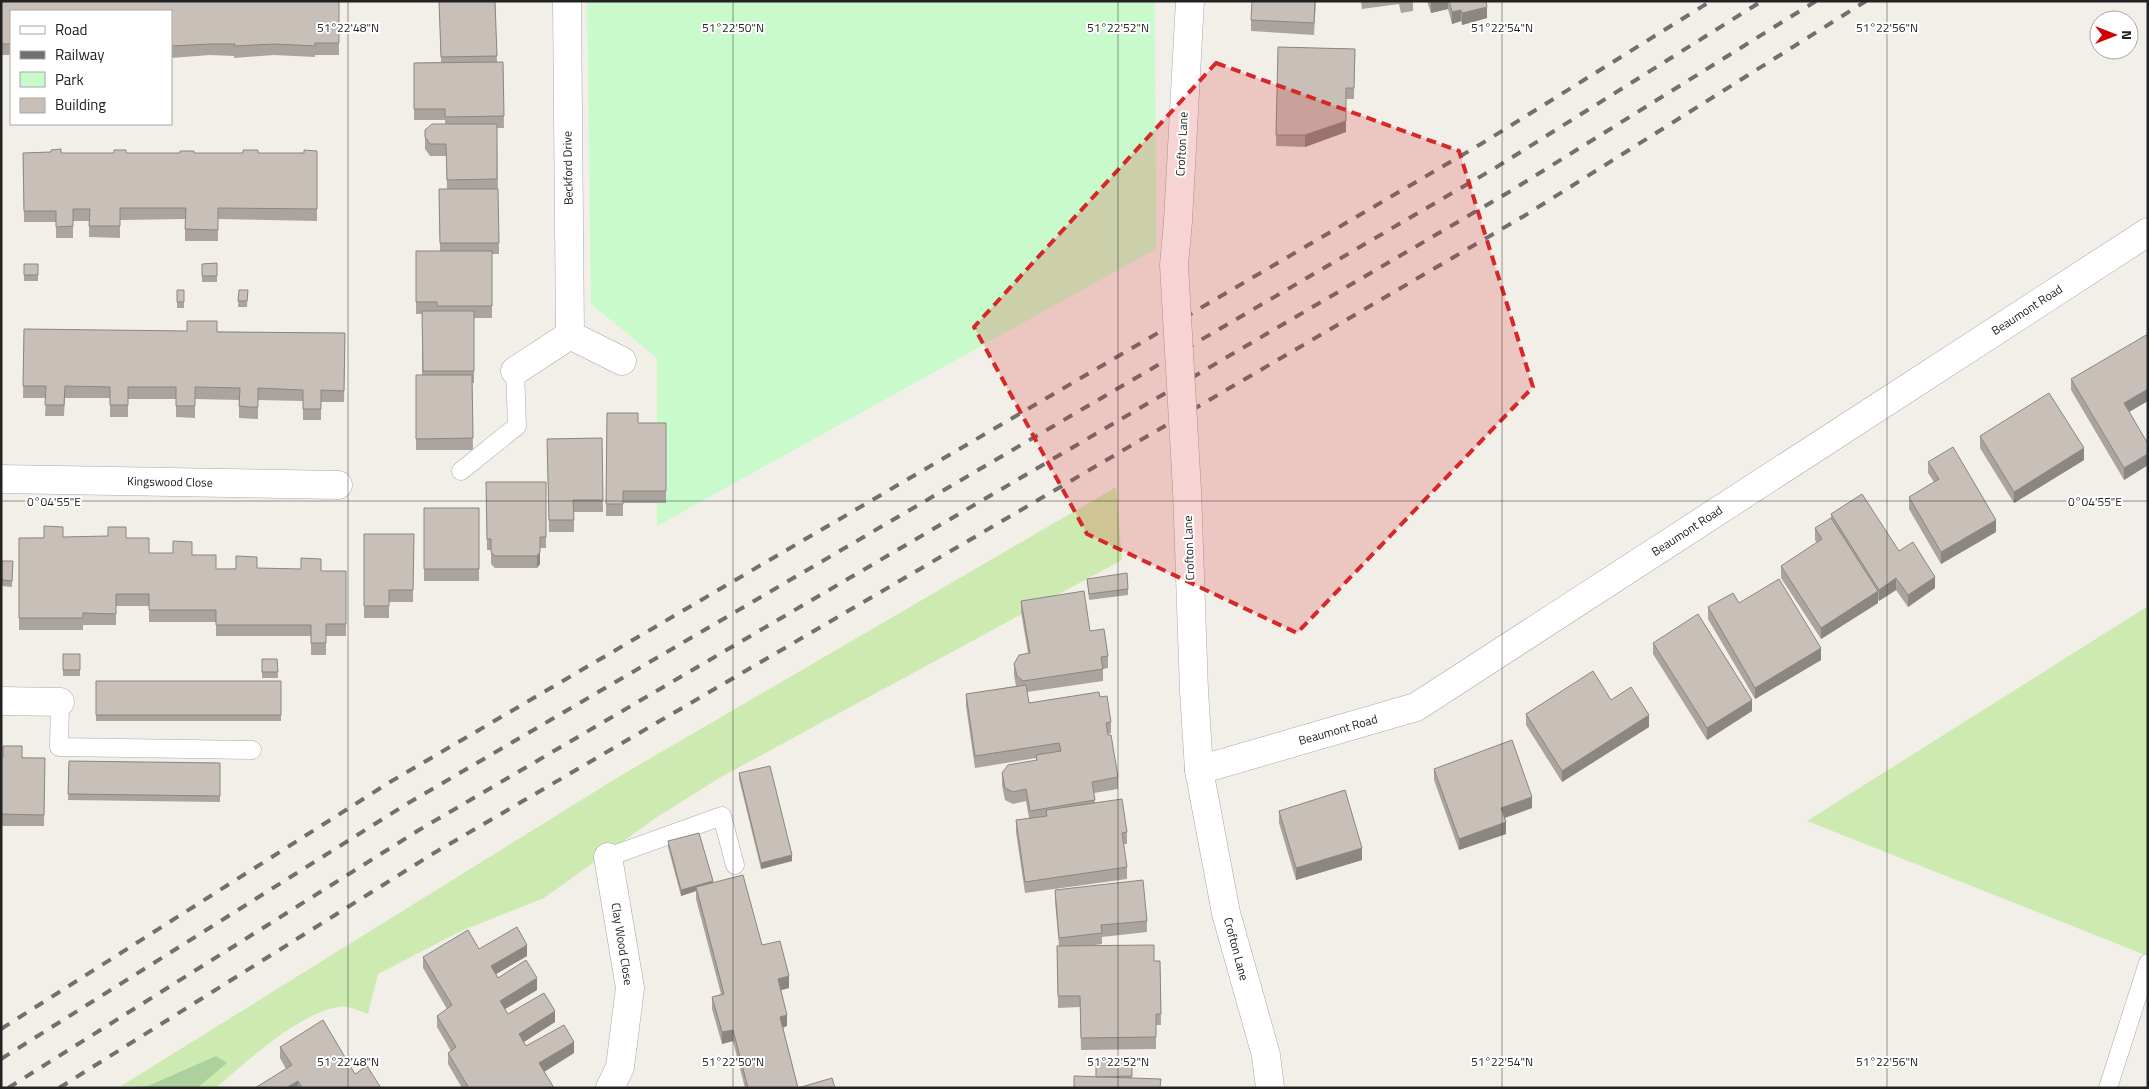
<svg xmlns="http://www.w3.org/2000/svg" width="2149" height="1089" font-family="'Titillium Web',sans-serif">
<rect width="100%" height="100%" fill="#f2efe9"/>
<!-- grass -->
<path fill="#cdebb0" d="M1116 487 1122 560 721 777 657 817 544 898 461 931 378 974 368 1014C360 1011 346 1005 338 1007 298 1014 247 1061 216 1088L121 1086 620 776Z
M2148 606V956L1807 821Z"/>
<!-- forest -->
<path fill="#add19e" d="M216 1056 227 1063 197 1088H119L148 1086Z"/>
<!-- park -->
<path fill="#c8facc" d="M587 1H1155L1156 249 657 526V358L591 304Z"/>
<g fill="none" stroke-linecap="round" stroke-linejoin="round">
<defs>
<path id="service" d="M461 471 517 426 515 371
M60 702 59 747 252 750
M608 857 722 816 735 865
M2108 1088 2148 963"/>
<path id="minor" d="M567 1 570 335
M515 371 570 335 622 361
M1 479 338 485
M1 701 60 702
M1199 770 1416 707 2148 232
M608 857 630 988 620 1067 610 1088"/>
<path id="tertiary" d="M1178 221 1190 1
M1187 490 1194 691 1199 770 1226 913 1266 1055 1270 1088"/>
</defs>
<!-- service casing -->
<use href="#service" stroke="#a9a9a9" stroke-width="19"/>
<!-- minor casing -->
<use href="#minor" stroke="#a9a9a9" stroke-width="29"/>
<!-- tertiary casing -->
<use href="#tertiary" stroke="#a9a9a9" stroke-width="29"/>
<!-- service -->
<use href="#service" stroke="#fff" stroke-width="18"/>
<!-- minor -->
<use href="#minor" stroke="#fff" stroke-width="28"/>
<!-- tertiary -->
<use href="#tertiary" stroke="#fff" stroke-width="28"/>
<!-- rail -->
<path stroke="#707070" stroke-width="4" stroke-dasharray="10 10" stroke-linecap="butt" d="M1 1029 390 782 1481 144 1711 1
M1 1059 405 805 1495 168 1762 1
M8 1088 419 830 1509 192 1816 1
M59 1088 434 853 1524 216 1866 1"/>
<defs>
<path id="tertiary-bridge" d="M1178 221 1174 265 1187 490"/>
</defs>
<!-- tertiary-bridge casing -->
<use href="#tertiary-bridge" stroke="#a9a9a9" stroke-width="29" stroke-linecap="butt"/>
<!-- tertiary-bridge -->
<use href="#tertiary-bridge" stroke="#fff" stroke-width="28"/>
</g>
<!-- wall -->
<path fill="#aba49e" d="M1 1H339V55H315V57L274 55 234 58V56L210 55 171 58V11H11V55H1Z
M439 1H495L497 62H503L504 128H497L499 254H492V318H474V383H472L473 450H416V375H422V314H416V251H440L439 189H447L446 156H430L425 149V130L445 124V120H414V63L441 62Z
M1316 1 1314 35 1251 31V20Z
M1361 1H1413V11L1401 13 1399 4 1362 9Z
M1427 1H1486L1487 18 1462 25 1461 21 1452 24 1448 9 1431 13Z
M1278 47 1355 49 1354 99H1346V132L1305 147 1276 146Z
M317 151V221L218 219V241H185V219L120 220V238L89 237V221H73V238H56V222H24L23 153H304Z
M217 263V282H202V264Z
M24 264H38V281H24Z
M177 290H184V308H177Z
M239 290H248L247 307H238Z
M24 329 345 333 344 402H321V420H303V401L258 400V419L239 418V400L195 399V418L176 417V399H128V417H110V398H65L64 416H45L46 398H23Z
M2071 379 2129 412 2148 444V465L2124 480 2071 390Z
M607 413 638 423H666V503H623V516H606Z
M1980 436 2084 460 2014 503 1980 448Z
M602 438 603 512H574V532H549L547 439Z
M1928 462 1996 532 1941 564 1909 509V497L1934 482 1928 473Z
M486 482H546V548H540V564L537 568H495L491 564V550H487Z
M424 508H479V581H424Z
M1831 514 1899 551 1935 588 1908 607 1896 590 1879 601 1878 599V603L1821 639 1781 578V566L1817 543 1815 540V528L1831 518Z
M364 534H414L413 602H389V618H364Z
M63 537 126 538 149 553 192 555 216 569 257 568 321 571H346V636H326V655H311V636H216V622H149V606H116V625H83V630H19V538Z
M2 561H13L12 587 2 586Z
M1087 579 1128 589V595L1089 600Z
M1021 601 1108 656V668L1103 669V681L1027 692 1029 703 1100 697 1111 722V733L1108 734 1118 777V789L1094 793 1095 803 1127 832V844H1123L1127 867V879L1025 893 1016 832V820L1029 818 1026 801 1013 804 1005 800 1002 785V773L1036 761V758L975 768 966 706V694L1016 686 1014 675V664L1028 653 1021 612Z
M1739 603 1821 660 1755 699 1708 619V607Z
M1653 643 1752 711 1707 740 1653 654Z
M63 654H80V676H63Z
M262 659H277L278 678H262Z
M96 681H281V721H96Z
M1611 700 1649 727 1562 782 1526 725V714Z
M1 757 45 758 44 826H1Z
M69 761 220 763V802L68 800Z
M1434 769 1532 808 1505 818 1506 834 1459 850 1434 780Z
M739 773 792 861 761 869 739 779Z
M1279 811 1362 860 1296 880 1279 823Z
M668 841 713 883 762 945 789 988 781 990 787 1026 783 1028 798 1088H835H745L733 1041 722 1044 712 1009V997L721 994 696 899V891L681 896 668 847Z
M1055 890 1147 921V932L1102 937V944L1089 946 1154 961H1160L1161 1025H1156V1049L1081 1050 1080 1007 1058 1008 1057 946H1059L1055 901Z
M479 949 527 956 496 974 498 978 537 990 505 1009 508 1014 555 1022 524 1042 526 1046 574 1053 544 1072 554 1088H462L448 1064V1053L451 1051 437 1027V1016L447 1009 423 968V957Z
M280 1047 355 1074 381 1088H255L286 1069 280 1058Z
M1132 1057V1078L1096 1077Z"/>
<!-- shaded-wall -->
<path fill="#8b8681" d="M1433 1H1448V9L1431 13V2Z
M1487 7V18L1462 25V13Z
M1461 10V21L1452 24V12Z
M1346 121V132L1305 147V135Z
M2148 389V401L2124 415V403Z
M2084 448V460L2014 503V492Z
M2148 454V465L2124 480V468Z
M1996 520V532L1941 564V552Z
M540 552V564L537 568V556Z
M1935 577V588L1908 607V595Z
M1896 578V590L1879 601V590Z
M1878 591V603L1821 639V628Z
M1821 648V660L1755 699V688Z
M1752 700V711L1707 740V728Z
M1649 715V727L1562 782V771Z
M1532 797V808L1501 819V808Z
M1506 822V834L1459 850V839Z
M1362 848V860L1296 880V868Z
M792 855V861L761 869V863Z
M713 881V887H696V891L681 896V890Z
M527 945V956L491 977V966Z
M789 976V988L778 991V979Z
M537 978V990L500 1012V1001Z
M555 1011V1022L519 1045V1034Z
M787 1015V1026L780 1028V1017Z
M733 1030V1041L722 1044V1032Z
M574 1042V1053L539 1075V1063Z
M298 1081V1088H286Z"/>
<!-- building -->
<path fill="#c7bfb8" stroke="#8b8681" d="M1 1H339V43H315V46L274 44 234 46 235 44H210L171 46V11H11V44H1Z
M439 1H495L497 56 441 57Z
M1252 1H1315L1314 23 1251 20Z
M1449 1H1486L1487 7 1462 13 1461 10 1452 12Z
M1278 47 1355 49 1354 88H1346V121L1305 135H1276Z
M503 62 504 116 445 117V109H414V63Z
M432 124H497V179L447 180 446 144H430L425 137V130Z
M61 149V153H114V150H126V153H180V151H194V153H243V150H258V153H304V150L317 151V209L218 208V230L185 229 186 208H120V226H89L90 209H73V226L56 227V211H24L23 153 51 152V150Z
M439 189H498L499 243H440Z
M416 251H492V306H437V302H416Z
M217 263V276H202V264Z
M24 264H38V275H24Z
M177 290H184V302H177Z
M239 290H248L247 301H238Z
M422 311H474V371H423Z
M187 321H217V332L345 333 344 391 321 390V409H303V390L258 388V407H249L239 406 240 388 195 387V406H176V387H128V405H110V387L65 386 64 405H45L46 386H23L24 329 187 331Z
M2148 334V389L2124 403 2148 444V454L2124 468 2071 379Z
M416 375H472L473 438 416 439Z
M2049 393 2084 448 2014 492 1980 436Z
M607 413H638V423H666V491H623V504H606Z
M602 438 603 500H573L574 520H549L547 439Z
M1953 447 1996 520 1941 552 1909 497 1939 479 1928 462Z
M486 482H546V537H540V552L537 556H495L491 552V539H487Z
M1862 494 1899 551 1913 542 1935 577 1908 595 1896 578 1879 590 1831 514Z
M424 508H479V569H424Z
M1831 518 1878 591 1821 628 1781 566 1822 539 1815 528Z
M44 526 63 527V537L108 536V527H126V538H149V553H173V541L192 542V555H216V569H236V556L257 557V568L301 569V558L321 559V571H346V624H326V643H311V625H216V610H149V594H116V614L83 613V618H19V538H44Z
M364 534H414L413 590H389V606H364Z
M2 561H13L12 581 2 580Z
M1127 573 1128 589 1089 594 1087 579Z
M1779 579 1821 648 1755 688 1708 607 1733 593 1739 603Z
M1084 591 1090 631 1104 629 1108 656 1101 657 1103 669 1023 681 1017 676 1014 664 1019 655 1030 653 1021 601Z
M1698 614 1752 700 1707 728 1653 643Z
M63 654H80V670H63Z
M262 659H277L278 672H262Z
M1593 671 1611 700 1631 687 1649 715 1562 771 1526 714Z
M96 681H281V715H96Z
M1026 685 1029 703 1099 692 1100 697 1107 696 1111 722 1106 723 1108 735H1111L1118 777 1092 782 1095 800 1030 811 1026 789 1013 792 1005 788 1002 773 1008 765 1037 760 1036 755 1061 751 1059 743 975 756 966 694Z
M1512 740 1532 797 1501 808 1506 822 1459 839 1434 769Z
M3 746H22V758H45L44 815 1 814V757H3Z
M69 761 220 763V796L68 794Z
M770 766 792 855 761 863 739 773Z
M1345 790 1362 848 1296 868 1279 811Z
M1122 799 1127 832 1122 833 1127 867 1025 882 1016 820 1047 816 1046 810Z
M699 833 713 881 681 890 668 841Z
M743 875 762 945 780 941 789 976 778 979 787 1015 780 1017 798 1088 832 1078 835 1088H748L733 1030 722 1032 712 997 724 994 696 887Z
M1143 880 1147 921 1101 925 1102 933 1059 938 1055 890Z
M517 927 527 945 491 966 498 978 526 960 537 978 500 1001 508 1014 544 993 555 1011 519 1034 526 1046 564 1025 574 1042 539 1063 554 1088H469L448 1053 456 1047 437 1016 452 1005 423 957 468 930 479 949Z
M1154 945V961H1160L1161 1014H1156V1037L1081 1038 1080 996H1058L1057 946Z
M323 1020 355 1074 367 1066 381 1088H302L298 1081 286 1088H255L292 1065 280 1047Z
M1132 1057V1076L1096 1077V1058Z
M1074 1076 1161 1079 1160 1088H1074Z"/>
<!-- marked area -->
<path fill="#d62828" fill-opacity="0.2" stroke="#d62828" stroke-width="4" stroke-dasharray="10 6" stroke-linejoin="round" d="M1216 63 1459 151 1533 387 1297 633 1087 534 974 327Z"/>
<!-- ticks -->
<path fill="none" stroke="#222" stroke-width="1" stroke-opacity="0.45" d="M348 1V1088M733 1V1088M1118 1V1088M1502 1V1088M1887 1V1088M1 501H2148"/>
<g text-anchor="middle" stroke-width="4" stroke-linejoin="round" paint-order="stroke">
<!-- street labels -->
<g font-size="12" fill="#222" stroke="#fff">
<text transform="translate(1182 144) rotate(-87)" y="4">Crofton Lane</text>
<text transform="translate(568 168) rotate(-91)" y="4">Beckford Drive</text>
<text transform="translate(2027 310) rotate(-33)" y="4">Beaumont Road</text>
<text transform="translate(170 482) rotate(1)" y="4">Kingswood Close</text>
<text transform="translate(1687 531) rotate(-33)" y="4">Beaumont Road</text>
<text transform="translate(1189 548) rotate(-92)" y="4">Crofton Lane</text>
<text transform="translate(1338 730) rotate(-16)" y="4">Beaumont Road</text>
<text transform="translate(622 944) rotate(81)" y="4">Clay Wood Close</text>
<text transform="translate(1236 949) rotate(75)" y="4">Crofton Lane</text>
</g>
</g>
<g font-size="12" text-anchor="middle" fill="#222" stroke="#fff" stroke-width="4" stroke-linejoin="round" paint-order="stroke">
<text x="348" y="32">51°22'48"N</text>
<text x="733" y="32">51°22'50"N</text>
<text x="1118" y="32">51°22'52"N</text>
<text x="1502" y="32">51°22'54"N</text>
<text x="1887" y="32">51°22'56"N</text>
<text x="2095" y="506">0°04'55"E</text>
<text x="54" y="506">0°04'55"E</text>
<text x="348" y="1066">51°22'48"N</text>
<text x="733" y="1066">51°22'50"N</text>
<text x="1118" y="1066">51°22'52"N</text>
<text x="1502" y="1066">51°22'54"N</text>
<text x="1887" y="1066">51°22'56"N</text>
</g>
<!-- border -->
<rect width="2149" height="1089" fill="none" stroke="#222222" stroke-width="5"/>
<!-- legend -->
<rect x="10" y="10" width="162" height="115" fill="#ffffff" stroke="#a7a7a7"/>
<rect x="20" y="26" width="25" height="8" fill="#ffffff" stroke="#a7a7a7"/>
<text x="55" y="35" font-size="15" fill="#222222">Road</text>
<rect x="20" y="51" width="25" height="8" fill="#707070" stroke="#a7a7a7"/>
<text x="55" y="60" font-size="15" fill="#222222">Railway</text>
<rect x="20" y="72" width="25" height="15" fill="#c8facc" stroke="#a7a7a7"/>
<text x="55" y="85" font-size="15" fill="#222222">Park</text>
<rect x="20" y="98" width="25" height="15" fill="#c7bfb8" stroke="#a7a7a7"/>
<text x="55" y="110" font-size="15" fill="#222222">Building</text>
<!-- north arrow -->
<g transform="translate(2114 35) rotate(90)"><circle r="24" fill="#ffffff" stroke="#a7a7a7"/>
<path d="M0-4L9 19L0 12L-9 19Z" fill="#d40000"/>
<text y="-8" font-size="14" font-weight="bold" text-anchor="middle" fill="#222222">N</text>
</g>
</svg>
